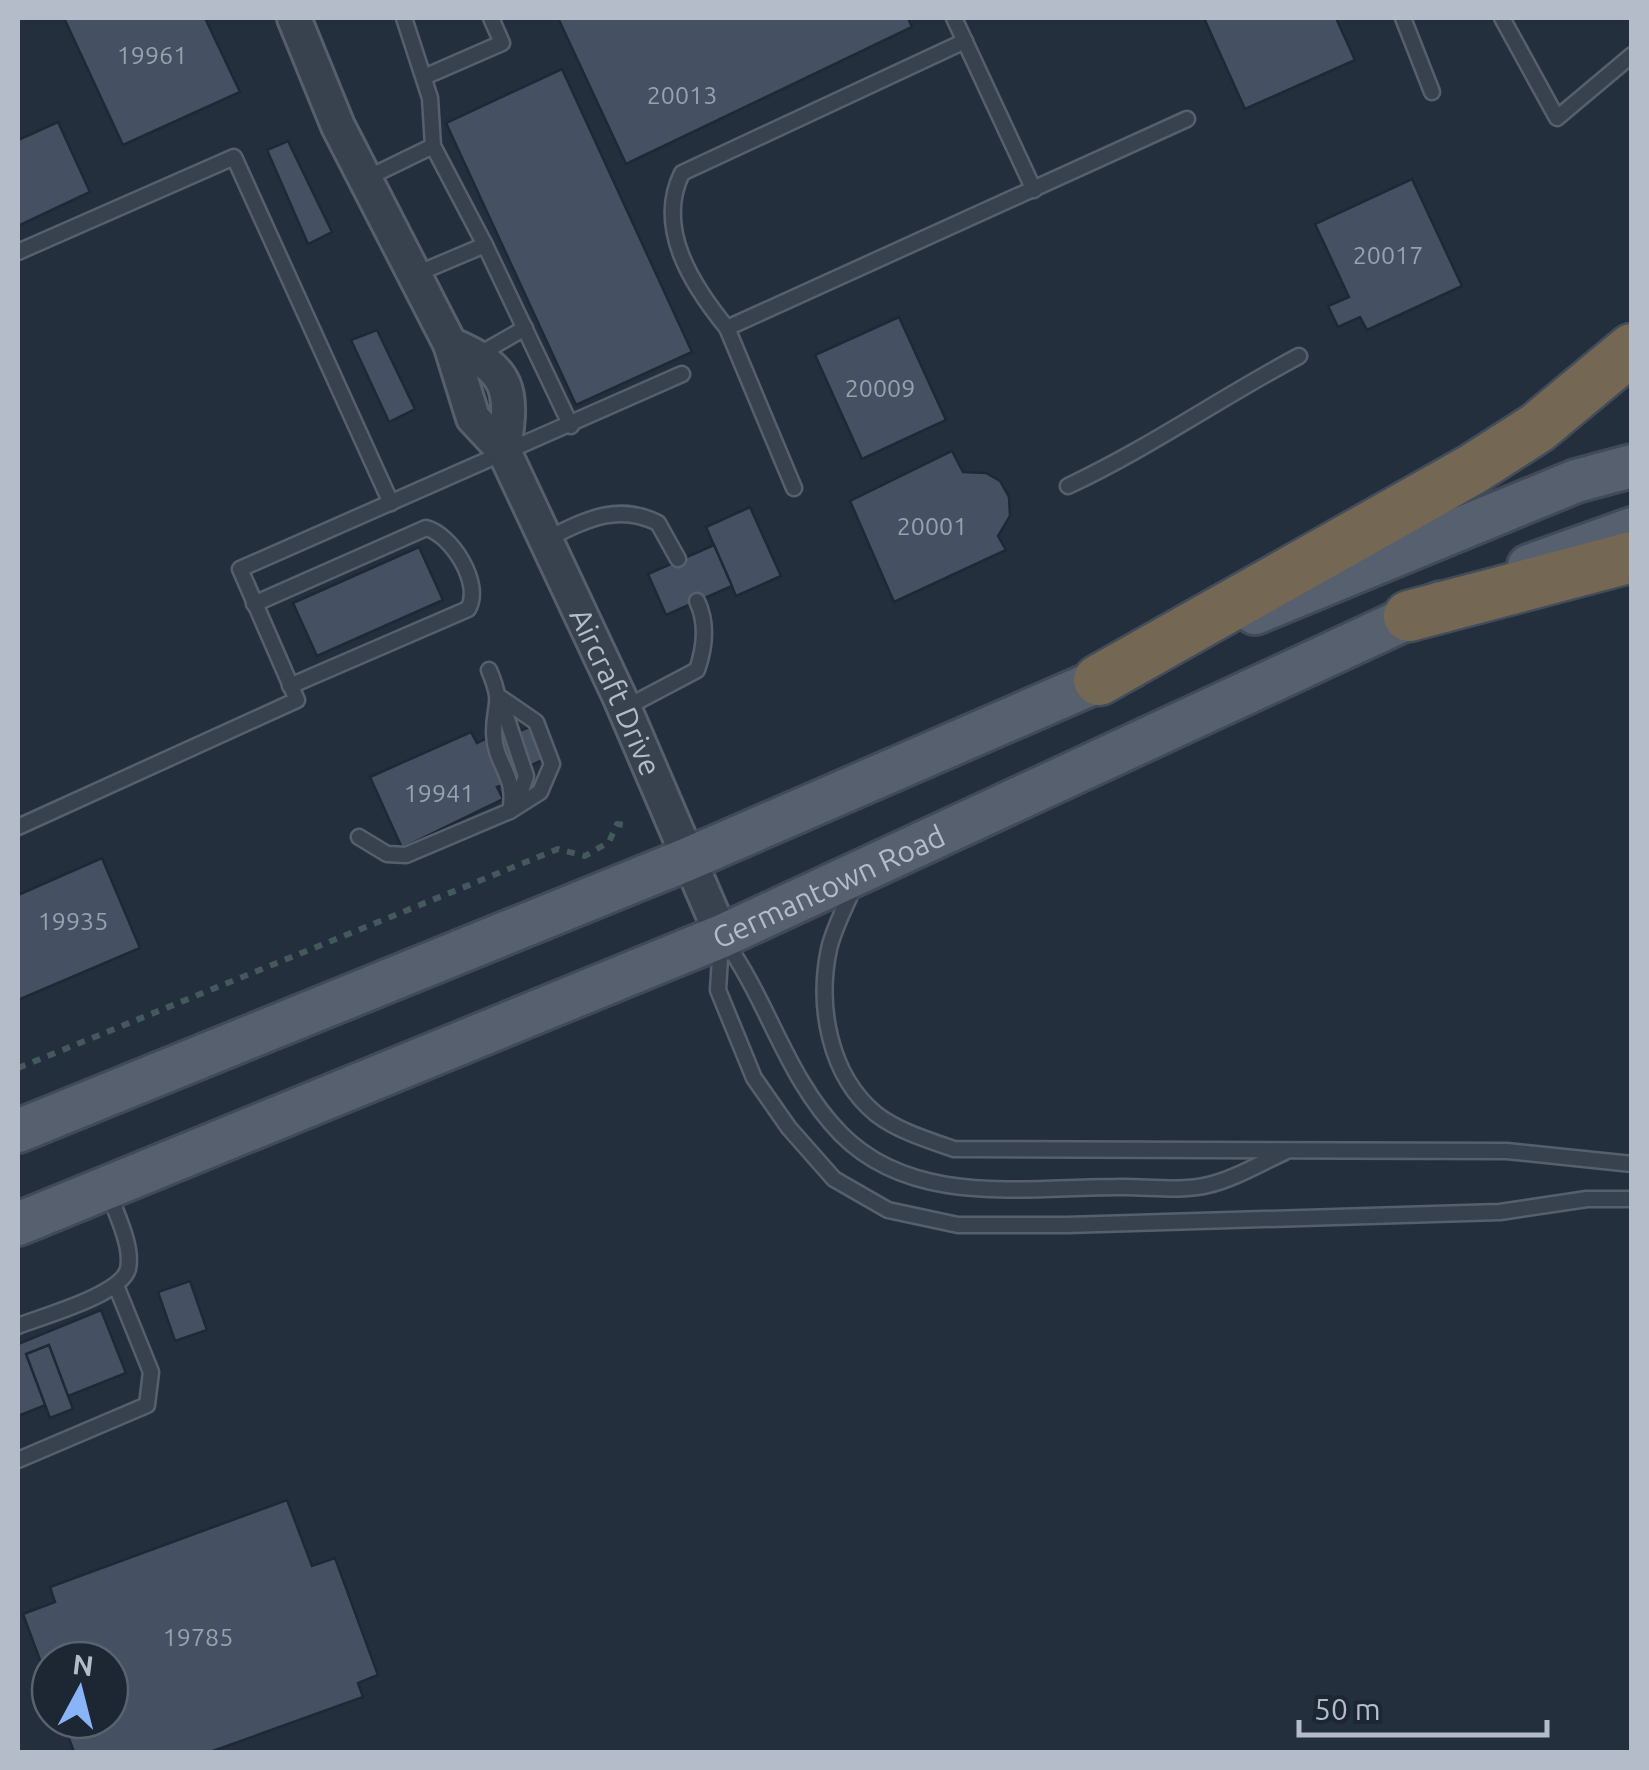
<svg xmlns="http://www.w3.org/2000/svg" width="1649" height="1770" font-family="Ubuntu,sans-serif">
	<rect width="100%" height="100%" fill="#242f3e"/>
	<g fill="#455162" stroke="#1f2835" stroke-width="2.5">
		<polygon points="64,18 205,18 240,92 123,145"/>
		<polygon points="558,18 908,18 912,27 626,164"/>
		<polygon points="1204,18 1336,18 1355,60 1245,109"/>
		<polygon points="562,69 692,352 576,405 446,123"/>
		<polygon points="58,122 90,192 18,226 18,140"/>
		<polygon points="288,141 332,232 308,244 267,150"/>
		<polygon points="1412,179 1462,286 1367,330 1360,317 1338,327 1328,306 1349,297 1315,224"/>
		<polygon points="899,317 946,420 862,459 815,355"/>
		<polygon points="377,330 415,409 389,422 351,340"/>
		<polygon points="952,451 963,472 986,473 1000,481 1009,497 1010,516 998,536 1006,550 894,602 850,501"/>
		<polygon points="750,507 781,576 736,596 706,527"/>
		<polygon points="714,545 732,586 666,615 648,574"/>
		<polygon points="419,547 443,600 317,656 293,603"/>
		<polygon points="529,727 545,759 503,778 487,745"/>
		<polygon points="471,732 477,743 485,739 506,784 497,787 503,799 402,848 370,777"/>
		<polygon points="102,858 140,948 18,1000 18,895"/>
		<polygon points="190,1281 207,1330 175,1341 158,1292"/>
		<polygon points="101,1310 126,1373 18,1416 18,1344"/>
		<polygon points="49,1345 73,1409 50,1418 26,1354"/>
		<polygon points="287,1500 312,1566 335,1558 378,1675 358,1683 363,1697 210,1752 74,1752 62,1720 110,1720 110,1660 50,1660 50,1687 23,1614 55,1602 50,1587"/>
	</g>
	<g fill="none" stroke-linecap="round" stroke-linejoin="round">
		<g stroke="#565f6c" stroke-width="19">
			<g id="service">
				<polyline points="404,18 430,98 433,146 485,245 571,426"/>
				<polyline points="954,18 1034,190"/>
				<polyline points="1403,18 1432,92"/>
				<polyline points="1502,18 1557,118 1632,55"/>
				<polyline points="424,77 502,43 491,18"/>
				<polyline points="365,179 433,146"/>
				<polyline points="18,252 234,157 391,503"/>
				<polyline points="414,275 485,245"/>
				<path d="M727,328C692,285 655,228 682,173L965,41"/>
				<polyline points="478,355 525,328"/>
				<path d="M1068,486C1149,448 1220,398 1299,356"/>
				<polyline points="794,488 727,328 1187,119"/>
				<path d="M545,540C584,521 616,502 658,523L678,559"/>
				<path d="M254,604L426,528C451,534 483,584 468,609L290,686"/>
				<polyline points="501,698 536,722 552,764 540,792 510,811"/>
				<polyline points="503,707 526,776 517,803"/>
				<path d="M625,708L697,670C705,647 708,624 697,601"/>
				<polyline points="18,827 297,700 240,569 682,374"/>
				<path d="M359,837L387,854L406,855L510,811C518,776 494,764 494,733C494,701 504,706 489,670"/>
				<path d="M855,884C847,904 834,927 829,949C817,1006 829,1075 876,1114C898,1131 928,1140 954,1149L1507,1151L1632,1164"/>
				<path d="M724,940C769,1002 786,1078 841,1134C913,1207 1025,1187 1117,1187C1145,1186 1181,1192 1208,1185C1234,1179 1261,1163 1285,1152"/>
				<polyline points="721,942 718,990 754,1078 789,1128 834,1179 888,1210 958,1225 1067,1225 1500,1212 1587,1199 1632,1199"/>
				<path d="M18,1326C43,1316 121,1295 128,1269C133,1246 116,1214 109,1193"/>
				<polyline points="18,1460 147,1405 151,1372 117,1288"/>
			</g>
		</g>
		<g stroke="#565f6c" stroke-width="38">
			<g id="tertiary">
				<path id="s1" d="M294,18L338,126L450,344L473,418L504,451L620,698L722,936"/>
				<path d="M450,344C512,370 513,389 504,451"/>
			</g>
		</g>
		<g stroke="#414a57" stroke-width="48">
			<g id="primary">
				<polyline points="1529,566 1632,529"/>
				<polyline points="1255,613 1576,481 1632,466"/>
				<polyline points="18,1131 688,859 1130,667"/>
				<path id="s2" d="M18,1224L722,936L1440,603"/>
			</g>
		</g>
		<g stroke="#434c59" stroke-width="55">
			<g id="motorway">
				<polyline points="1409,616 1632,557"/>
				<polyline points="1099,680 1473,469 1537,428 1632,349"/>
			</g>
		</g>
		<polyline stroke="#44595c" stroke-width="6" stroke-dasharray="8 8" stroke-linecap="butt" points="18,1068 558,849 585,856 609,842 617,824 625,825"/>
		<use href="#service" stroke="#38414e" stroke-width="14"/>
		<use href="#tertiary" stroke="#38414e" stroke-width="32"/>
		<use href="#primary" stroke="#56606e" stroke-width="42"/>
		<use href="#motorway" stroke="#746855" stroke-width="50"/>
	</g>
	<g text-anchor="middle" dominant-baseline="central" stroke-width="8" stroke-linejoin="round" paint-order="stroke">
		<g font-size="25" fill="#98a1af">
			<text x="152" y="55">19961</text>
			<text x="682" y="95">20013</text>
			<text x="1388" y="255">20017</text>
			<text x="880" y="388">20009</text>
			<text x="932" y="526">20001</text>
			<text x="439" y="793">19941</text>
			<text x="73" y="921">19935</text>
			<text x="198" y="1637">19785</text>
		</g>
		<g font-size="30" fill="#b4bcc9" stroke="#1d2633">
			<text stroke="none"><textPath href="#s1" startOffset="750">Aircraft Drive</textPath></text>
			<text stroke="none"><textPath href="#s2" startOffset="878">Germantown Road</textPath></text>
		</g>
	</g>
	<rect width="1649" height="1770" fill="none" stroke="#b4bcc9" stroke-width="40"/>
	<g transform="translate(80 1690) rotate(7)"><circle r="48" fill="#1d2633" stroke="#59626f" stroke-width="2.5"/>
	<path d="M0-8L18 38L0 25L-18 38Z" fill="#8ab4f8"/>
	<text y="-15" font-size="28" font-weight="bold" text-anchor="middle" fill="#b4bcc9">N</text>
	</g>
	<path d="M1299 1720v15h248v-15" fill="none" stroke="#b4bcc9" stroke-width="5"/>
	<text x="1314" y="1720" font-size="30" fill="#b4bcc9" stroke="#1d2633" stroke-width="8" paint-order="stroke">50 m</text>
</svg>
